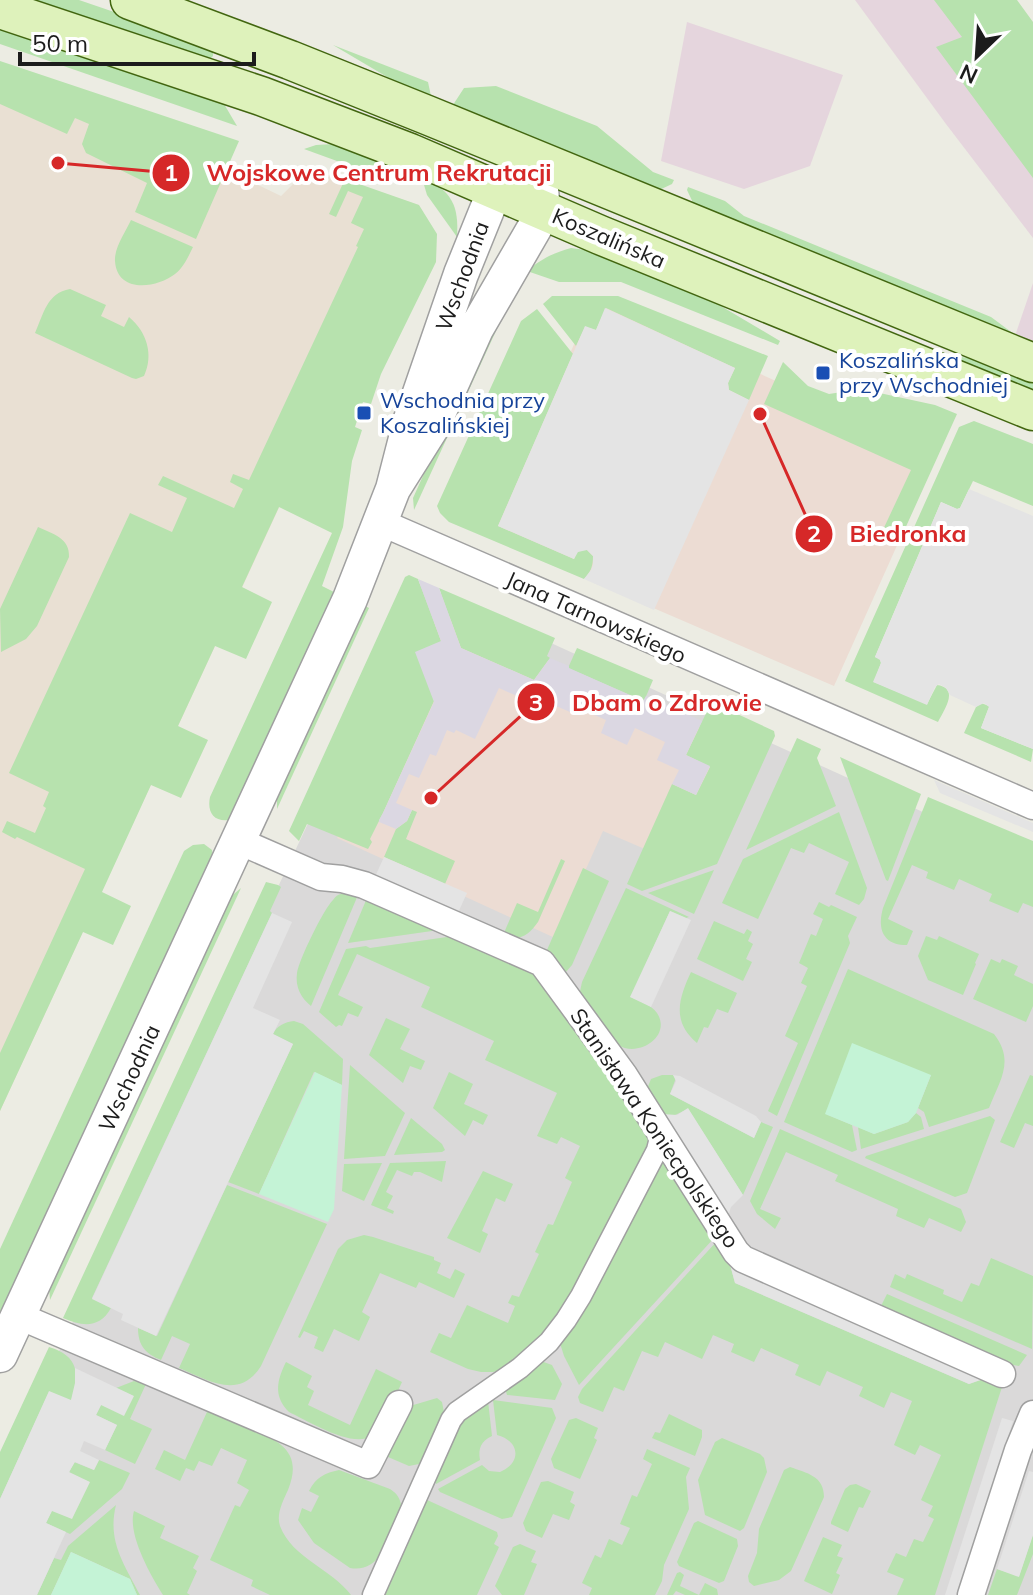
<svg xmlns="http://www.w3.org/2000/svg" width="1033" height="1595" font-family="Mulish,sans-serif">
	<rect width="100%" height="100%" fill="#ecece3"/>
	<polygon fill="#dad9d9" points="421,584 1033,862 1033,1595 0,1595 0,1476"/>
	<g fill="#ecdcd3">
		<polygon points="594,299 938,454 834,686 489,537"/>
		<polygon points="439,612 724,738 668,859 603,831 555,938 337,838"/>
	</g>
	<g fill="#e5d5dd">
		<polygon points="855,0 969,0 1033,107 1033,238 946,124"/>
		<polygon points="687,22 843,75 810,166 744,189 661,161"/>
		<polygon points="1033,283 1033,342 1015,336"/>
	</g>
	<polygon fill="#e9e0d3" points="0,62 281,196 295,182 304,175 323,173 419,205 0,1111"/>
	<g fill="#b7e2ae">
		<polygon points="28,0 79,0 158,27 213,48 213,56 210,59"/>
		<polygon points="934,0 1017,0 1033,22 1033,178 936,47 962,37"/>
		<polygon points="0,27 224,104 237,126 0,44"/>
		<polygon points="333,45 428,82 432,101 421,97"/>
		<polygon points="0,61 239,141 196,239 135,212 147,183 86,153 82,144 89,124 75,118 67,134 0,104"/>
		<polygon points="496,86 597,126 653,172 674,180 672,184 655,192 451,108 464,88"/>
		<polygon points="333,144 403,170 389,180 304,149 316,145"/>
		<path d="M422,178C452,190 459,206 457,237L427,195Z"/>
		<path d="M345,179L419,205L437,234L436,262L381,374L371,404L363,402L355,427L362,430L352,461L343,527L322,586L334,592L236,814L229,820C213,822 207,811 210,797L332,533L279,507L242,587L272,602L246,659L215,646L178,726L208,740L181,798L151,785L102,892L131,906L113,945L83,932L0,1111V1053L85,869L17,837L15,839L2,832L7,821L35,833L46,808L43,806L49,792L9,773L130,513L172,532L187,498L158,485L163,476L234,508L243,489L230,482L233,474L249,480L358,247L356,246L364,229L351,223L363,197L348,191L336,217L329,214Z"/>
		<polygon points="688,187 725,201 744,216 991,317 1026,343 696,209 687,190"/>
		<path d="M131,220L193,247C188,257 184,267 175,274C157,288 117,294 115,261C114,248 126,231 131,220Z"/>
		<path d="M571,248L593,251L709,299L780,341L778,345L621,282H559L527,271C541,259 553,253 571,248Z"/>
		<path d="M70,289L106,305L101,316L124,327L129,317C147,332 154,355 144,376L136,379L132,378L35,333C44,313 47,293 70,289Z"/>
		<polygon points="552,296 618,296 768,356 749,400 729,390 728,383 735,368 606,308 596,330 585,327 576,346 543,304"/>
		<polygon points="511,298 414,510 413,498 490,328"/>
		<path d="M537,309L573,354L498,526L574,559L577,552L581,550H587L593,556C593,566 591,572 584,579L449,522L440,513L437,506L521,321Z"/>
		<polygon points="902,343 988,363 1033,381 1033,396"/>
		<polygon points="783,362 808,386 829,394 861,389 935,405 957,414 899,542 881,534 911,470 764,404"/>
		<path d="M974,421L1033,444V506L973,481L960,508L957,509L941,502L875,657L880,659L881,663L874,682L927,704L937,685C960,688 944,710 938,722L845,681L959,427Z"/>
		<path d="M38,527C53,534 70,538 69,557L37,626L26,639L1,652L0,609Z"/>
		<polygon points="409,575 418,579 441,641 434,701 383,813 370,839 372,842 368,849 307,824 299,841 289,831 405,577"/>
		<polygon points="439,588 555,638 547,656 550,658 534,680 461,648"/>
		<polygon points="365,606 369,608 277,809 277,794"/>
		<polygon points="577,648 653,680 644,701 568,668"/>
		<polygon points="981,703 989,706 989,707 981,728 1033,749 1031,762 964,733 976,707"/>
		<polygon points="710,705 733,712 774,731 775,736 717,864 642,891 627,884 672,784 696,795 710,767 686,755"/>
		<polygon points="797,738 821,749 817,758 836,806 746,850"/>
		<polygon points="840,757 921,794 888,881 886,880"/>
		<path d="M928,797L1033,841V907L1023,903L1018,913L989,901L992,894L959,879L954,890L926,878L928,872L912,865L888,919L913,931L907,945C883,945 877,929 883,908Z"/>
		<polygon points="412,810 417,812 406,839 455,861 445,884 384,857 396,829 407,821"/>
		<polygon points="839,812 867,888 864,899 859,905 835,894 849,862 809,843 804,853 791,848 758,919 722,903 743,859"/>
		<polygon points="204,844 212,850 213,856 0,1316 0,1249 184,851 193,845"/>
		<path d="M561,859L565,861L538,922C528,936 519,942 503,935L517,903L538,912Z"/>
		<polygon points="583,868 609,881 572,965 565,973 563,973 547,950"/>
		<polygon points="714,870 694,914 648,893"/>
		<path d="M266,882L278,885L281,887L270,911L272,913L92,1298L111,1308C100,1328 83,1327 63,1318Z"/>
		<polygon points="241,888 50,1300 49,1287 228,899"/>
		<path d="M626,888L689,917L686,918L670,911L631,997C639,1001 652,1005 657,1013C672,1036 639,1058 618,1045C609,1040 586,1006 579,996L582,982Z"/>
		<path d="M343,893L358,895L311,1006C301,998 295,987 297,973C299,960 323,910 333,900C338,894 336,896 343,893Z"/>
		<polygon points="367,898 439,930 348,943"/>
		<polygon points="819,902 829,907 831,905 857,917 848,936 850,943 777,1116 768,1111 798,1043 785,1036 807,986 801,983 808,968 799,963 811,934 816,936 823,919 813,914"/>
		<polygon points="714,921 744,934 747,929 752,932 748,941 753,944 746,959 752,962 743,981 697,959"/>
		<polygon points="454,936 531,970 547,988 648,1134 649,1147 576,1293 543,1338 504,1370 493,1372 481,1372 468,1369 430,1352 439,1333 451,1338 467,1305 508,1323 515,1306 508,1303 512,1295 519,1297 539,1254 535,1252 548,1224 553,1225 572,1182 565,1178 580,1146 561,1137 557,1144 537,1136 557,1093 485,1060 494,1041 421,1007 430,987 357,954 338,995 363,1007 358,1017 348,1013 342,1026 339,1025 336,1027 319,1012 346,949 366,946 370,948"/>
		<polygon points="926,936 937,940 939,936 979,954 975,963 976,964 963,995 928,980 918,956"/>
		<polygon points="991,959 1000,963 1002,959 1018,966 1014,975 1033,984 1033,1006 1026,1022 973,999"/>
		<path d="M848,969L994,1034C1015,1061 1000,1080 989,1108L929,1127L924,1112L918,1108L931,1075L826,1114L852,1125L857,1150L852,1152L784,1122Z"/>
		<path d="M691,972L737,993L728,1013L717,1009L708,1028L704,1027L697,1043C671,1021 679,998 691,972Z"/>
		<polygon points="386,1018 410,1029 400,1049 425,1061 421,1070 410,1066 403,1083 369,1055"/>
		<path d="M294,1021L303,1024L343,1059L342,1085L314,1072L259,1194L228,1182L293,1044L273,1034C276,1026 285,1022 294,1021Z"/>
		<polygon points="350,1065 405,1113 385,1156 344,1159"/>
		<polygon points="449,1072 473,1084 464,1104 488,1115 483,1125 473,1120 465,1136 433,1108"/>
		<polygon points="662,1075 673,1075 676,1078 670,1094 754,1138 761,1122 773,1127 743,1195 688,1109 673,1116 662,1114 647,1089 651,1079"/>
		<polygon points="1030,1075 1033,1076 1033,1126 1025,1123 1014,1148 1000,1142"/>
		<polygon points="916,1113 921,1117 924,1129 861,1149 858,1127 874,1134 908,1122"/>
		<polygon points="990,1116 995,1120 967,1193 955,1197 865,1158 866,1156"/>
		<polygon points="411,1118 442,1144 445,1150 442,1152 394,1155"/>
		<polygon points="780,1129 961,1209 966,1222 961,1232 929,1218 924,1228 896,1216 898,1209 835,1181 838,1175 786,1152 760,1209 781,1218 775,1229 757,1214 750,1201"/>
		<polygon points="662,1153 715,1237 579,1385 564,1356 559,1340"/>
		<polygon points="446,1161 442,1182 420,1172 414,1172 412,1176 397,1170 386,1192 393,1196 387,1208 394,1211 393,1214 371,1205 390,1163"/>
		<polygon points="382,1163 364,1201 342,1191 344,1164"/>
		<polygon points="483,1171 513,1184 505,1202 496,1198 482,1231 488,1234 480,1253 447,1238"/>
		<path d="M227,1185L327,1224L261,1366C239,1401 208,1380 179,1368L190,1344L172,1336L161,1360C146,1354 138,1346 138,1328L157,1336Z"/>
		<polygon points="364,1235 373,1237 434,1257 434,1260 441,1263 437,1273 450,1279 455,1269 465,1274 454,1298 419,1282 416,1288 380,1273 362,1312 370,1317 359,1341 334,1329 323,1352 314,1348 318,1337 304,1331 300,1338 298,1337 338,1249 347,1240"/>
		<polygon points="717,1241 728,1257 735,1283 969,1384 986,1378 1002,1387 935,1595 897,1595 904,1579 887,1572 896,1553 906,1557 914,1539 923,1542 934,1519 928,1516 933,1506 921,1500 941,1455 920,1445 915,1455 894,1445 912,1401 891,1392 884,1408 859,1396 863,1387 827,1371 820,1386 795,1375 799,1365 761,1348 754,1362 731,1352 734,1344 713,1335 702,1359 665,1342 658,1357 642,1351 624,1391 614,1387 603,1412 580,1403 578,1397 582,1389"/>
		<polygon points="991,1258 1033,1276 1032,1349 890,1287 895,1274 905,1279 907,1274 944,1290 943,1294 962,1302 971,1283 979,1286"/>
		<polygon points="887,1294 1027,1355 1019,1366 1013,1365 880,1308"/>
		<path d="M49,1347C79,1356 80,1374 71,1401L49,1392L0,1499V1452Z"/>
		<polygon points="538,1360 552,1365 562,1384 555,1400 507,1395 505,1388"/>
		<path d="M286,1362L312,1376L307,1387L314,1391L308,1405L350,1425L376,1369L402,1382C395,1397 384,1427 371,1436C353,1449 306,1420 289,1412C273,1396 277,1380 286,1362Z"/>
		<polygon points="134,1381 146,1384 130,1419 152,1429 135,1464 105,1450 117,1425 96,1415 101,1405 133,1396 116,1388"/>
		<polygon points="437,1398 442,1402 444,1412 424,1463 409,1466 388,1457 410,1406"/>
		<path d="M493,1400L552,1408L556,1418L512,1517L502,1519L440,1492L438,1489L482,1465L489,1471L500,1472C522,1463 520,1441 497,1435Z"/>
		<path d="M488,1401L492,1436C481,1441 478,1448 480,1460L436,1484L434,1479L459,1422Z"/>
		<path d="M207,1412L214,1413C227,1419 241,1424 254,1430C284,1443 302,1455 288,1490C283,1501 276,1514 280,1526C292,1558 332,1569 351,1595H270L251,1586L253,1580L210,1560L235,1505L240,1507L249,1490L237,1483L247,1460L221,1448L212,1466L199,1461L194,1471L186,1468L180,1481L155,1469L164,1450L185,1460Z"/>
		<polygon points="669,1414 702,1430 702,1437 695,1456 652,1438 655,1432 660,1433"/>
		<polygon points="576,1418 598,1428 594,1438 597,1440 580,1479 554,1468 551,1459 569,1420"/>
		<polygon points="722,1438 760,1454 764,1458 767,1472 744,1528 740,1531 705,1515 698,1480 715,1442"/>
		<polygon points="647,1449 690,1468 686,1477 689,1509 664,1565 662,1581 655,1595 589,1595 592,1588 582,1583 595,1555 601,1558 609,1539 622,1545 630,1528 620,1524 632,1495 637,1497 652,1464 643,1459"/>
		<polygon points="99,1460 130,1473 122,1489 70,1534 46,1523 52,1510 89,1482 69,1473 74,1462 94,1470"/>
		<path d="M790,1467C807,1473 824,1476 824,1497L791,1571L779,1580L754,1586L749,1582L748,1576L757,1553L759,1529L784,1470Z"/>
		<path d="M339,1470L390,1489C398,1494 400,1499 402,1508C392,1531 383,1574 350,1568L314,1543L298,1520L302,1508L311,1512L319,1496L309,1491C316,1477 325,1473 339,1470Z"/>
		<polygon points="548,1481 574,1492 570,1502 575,1505 569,1520 553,1514 542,1538 526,1531 523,1523 541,1482"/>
		<polygon points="856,1484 871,1491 863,1508 859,1507 848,1532 831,1524 831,1522 845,1489 850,1485"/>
		<polygon points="425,1499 497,1532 498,1536 494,1544 499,1547 477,1595 383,1595"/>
		<path d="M116,1505C107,1541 124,1564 140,1595H137L130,1579L71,1552L51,1595H37L54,1558L61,1560L68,1546Z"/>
		<path d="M134,1511L165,1526L160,1538L199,1556L193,1568L197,1571L187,1593L190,1595H163C151,1576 127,1534 134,1511Z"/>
		<polygon points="698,1521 737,1539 738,1546 724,1581 719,1583 679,1566 677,1562 694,1523"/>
		<polygon points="1033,1535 1033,1554 1017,1595 988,1595 997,1569 1019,1576"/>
		<polygon points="823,1537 842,1545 837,1556 843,1558 836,1573 840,1575 832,1594 804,1581"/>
		<polygon points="520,1544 536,1551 531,1562 537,1564 524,1595 502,1595 495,1586 513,1547"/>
		<polygon points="680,1572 684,1575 680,1586 699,1595 705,1583 717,1589 718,1595 685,1595 676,1591 673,1595 667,1595 677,1573"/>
	</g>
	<g fill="#c4f3d6">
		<polygon points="852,1043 931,1075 916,1113 908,1122 874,1134 825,1114"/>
		<polygon points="315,1072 342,1085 334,1209 328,1222 259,1194"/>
		<polygon points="71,1552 130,1579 137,1595 51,1595"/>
	</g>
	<g fill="#e4e4e4">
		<polygon points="605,308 735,368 728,383 729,390 749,400 654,610 584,579 591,570 593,565 593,556 587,550 578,552 574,559 498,526 585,326 596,330"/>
		<polygon points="969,489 1033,516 1033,749 981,728 989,707 984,703 976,707 950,695 946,688 939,684 935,687 927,705 873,682 881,663 880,660 875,657 941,502 957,509 960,508"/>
		<polygon points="934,780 1033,823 1033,832 940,793"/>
		<polygon points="384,857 467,893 457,915 374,879"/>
		<polygon points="670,911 691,920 651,1007 630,997"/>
		<polygon points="272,913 292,922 253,1008 280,1020 273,1034 293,1044 156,1336 121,1320 123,1314 92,1299"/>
		<polygon points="673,1075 680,1076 756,1116 761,1122 754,1138 670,1094 676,1081"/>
		<polygon points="688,1108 743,1195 731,1207 728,1216 662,1114 677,1115"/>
		<polygon points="728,1257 986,1378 969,1384 735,1283"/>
		<polygon points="75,1368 134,1396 124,1416 101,1405 96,1415 117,1425 105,1450 84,1441 80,1451 99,1460 94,1470 75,1462 69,1472 90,1482 72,1519 52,1511 46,1523 66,1532 37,1595 0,1595 0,1499 49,1391 71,1400 75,1383"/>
		<polygon points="1002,1418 1013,1421 957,1595 945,1595"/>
		<polygon points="1029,1471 1033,1472 1033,1535 1019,1577 997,1569"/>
	</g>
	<polygon fill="#dbd7e2" points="418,579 439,588 461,648 534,680 550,658 569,666 569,668 643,701 646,696 649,697 702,721 686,755 710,766 696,795 672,784 679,770 657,760 665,742 635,728 627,745 601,733 606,720 581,709 577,715 556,706 552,712 499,688 475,739 456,730 454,733 447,730 436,756 430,754 419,778 409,774 396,803 412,810 407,821 396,829 379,822 379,820 383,813 434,702 415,652 441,641"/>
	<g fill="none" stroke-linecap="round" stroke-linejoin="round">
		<g stroke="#a0a0a0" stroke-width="23">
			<polyline id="pedestrian" points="373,1595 451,1420 457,1412 520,1368 549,1342 566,1320 581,1296 657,1150 661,1134"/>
		</g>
		<g stroke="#a0a0a0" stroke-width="29">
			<g id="minor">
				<polyline points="380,522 1033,806"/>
				<polyline points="239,841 321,877 342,879 364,885 542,963 624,1075 736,1252 743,1259 1002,1374"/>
				<polyline points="19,1316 368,1465 399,1404"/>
				<polyline points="971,1595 1018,1450 1033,1414"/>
			</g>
		</g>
		<g stroke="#a0a0a0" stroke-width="37">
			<polyline id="tertiary" points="0,1355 350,599 393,489 411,419 461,274 495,190 538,160 543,210 535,227 476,329 432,427 393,489"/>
		</g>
		<g stroke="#426610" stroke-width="41">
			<g id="secondary">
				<polyline points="130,0 290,60 427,115 1033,363"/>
				<polyline points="0,9 261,96 410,153 600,235 1033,411"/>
			</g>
		</g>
		<use href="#pedestrian" stroke="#fff" stroke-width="20"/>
		<use href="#minor" stroke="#fff" stroke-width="26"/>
		<use href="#tertiary" stroke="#fff" stroke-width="34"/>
		<use href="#secondary" stroke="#def2bb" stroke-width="38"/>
	</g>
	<g fill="#1a4fb4" stroke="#fff" stroke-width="3">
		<rect x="815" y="365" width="16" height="16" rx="4"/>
		<rect x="356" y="405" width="16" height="16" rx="4"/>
	</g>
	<g text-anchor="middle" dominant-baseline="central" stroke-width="8" stroke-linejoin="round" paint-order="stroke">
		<g font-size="22" fill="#1c1c1c" stroke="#fff">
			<text transform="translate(609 238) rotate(23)">Koszalińska</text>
			<text transform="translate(462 276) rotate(-70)">Wschodnia</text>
			<text transform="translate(596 617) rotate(24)">Jana Tarnowskiego</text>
			<text transform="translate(129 1078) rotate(-65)">Wschodnia</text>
			<text transform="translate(655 1128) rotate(56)">Stanisława Koniecpolskiego</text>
		</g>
		<g font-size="22" fill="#164399" stroke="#fff" text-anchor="start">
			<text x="839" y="360">Koszalińska<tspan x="839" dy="25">przy Wschodniej</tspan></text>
			<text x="380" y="400">Wschodnia przy<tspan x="380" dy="25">Koszalińskiej</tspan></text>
		</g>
	</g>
	<path fill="none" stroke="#d62828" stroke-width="3" d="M58 163L171 173M760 414L814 534M431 798L536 702"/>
	<g fill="#d62828" stroke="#fff" stroke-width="3">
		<circle cx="58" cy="163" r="8"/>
		<circle cx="760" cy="414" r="8"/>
		<circle cx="431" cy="798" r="8"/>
		<circle cx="171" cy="173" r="20"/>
		<circle cx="814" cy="534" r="20"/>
		<circle cx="536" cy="702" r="20"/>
	</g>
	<g font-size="24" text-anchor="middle" font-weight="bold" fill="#fff">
		<text x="171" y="181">1</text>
		<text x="814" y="542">2</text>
		<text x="536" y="711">3</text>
	</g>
	<g font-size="24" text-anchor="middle" font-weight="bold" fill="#d62828" stroke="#fff" stroke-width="8" stroke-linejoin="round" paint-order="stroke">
		<text x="379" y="181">Wojskowe Centrum Rekrutacji</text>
		<text x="908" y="542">Biedronka</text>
		<text x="667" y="711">Dbam o Zdrowie</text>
	</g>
	<g transform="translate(977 56) rotate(205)" stroke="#ffffff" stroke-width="6" paint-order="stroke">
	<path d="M0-6L14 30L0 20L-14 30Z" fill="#1c1c1c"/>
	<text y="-12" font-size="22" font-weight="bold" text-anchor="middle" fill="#1c1c1c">N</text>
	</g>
	<path d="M20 52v12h234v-12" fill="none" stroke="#1c1c1c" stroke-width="4"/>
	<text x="32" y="52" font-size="24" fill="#1c1c1c" stroke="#ffffff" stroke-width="6" paint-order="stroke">50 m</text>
</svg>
